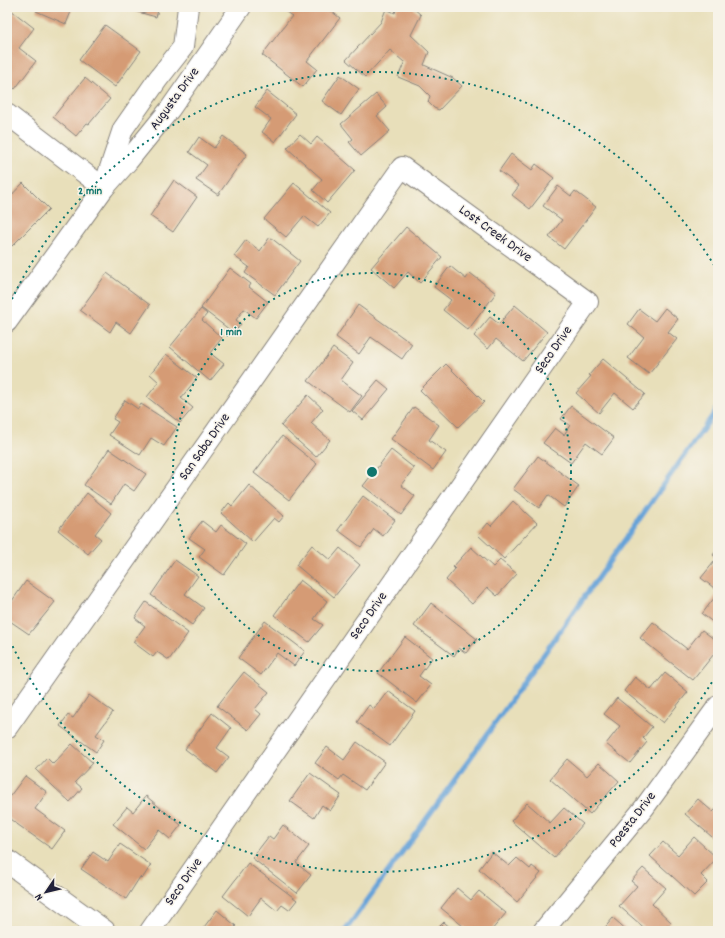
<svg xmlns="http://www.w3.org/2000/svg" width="725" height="938" font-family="Dekko,sans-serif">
	<rect width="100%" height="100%" fill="#f7f3e8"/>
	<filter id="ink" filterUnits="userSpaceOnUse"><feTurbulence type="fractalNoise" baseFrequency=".025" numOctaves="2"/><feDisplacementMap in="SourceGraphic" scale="8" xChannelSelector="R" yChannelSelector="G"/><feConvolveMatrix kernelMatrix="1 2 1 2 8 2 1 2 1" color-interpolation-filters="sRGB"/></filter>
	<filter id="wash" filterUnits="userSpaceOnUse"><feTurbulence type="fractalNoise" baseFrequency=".012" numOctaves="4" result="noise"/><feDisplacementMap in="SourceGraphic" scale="16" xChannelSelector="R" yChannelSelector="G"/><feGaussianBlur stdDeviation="0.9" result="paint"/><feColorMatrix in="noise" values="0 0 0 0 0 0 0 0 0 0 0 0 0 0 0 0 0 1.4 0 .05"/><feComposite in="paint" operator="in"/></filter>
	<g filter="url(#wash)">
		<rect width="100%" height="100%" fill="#e8dfba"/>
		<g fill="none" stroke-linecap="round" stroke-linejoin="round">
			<polyline stroke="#66a3d8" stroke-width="5" points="345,931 469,760 718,408"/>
		</g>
		<g id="blocks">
			<g fill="#d59b75">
				<polygon points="38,7 73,7 66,24 36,11"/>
				<polygon points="127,7 159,7 156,17 127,9"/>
				<polygon points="289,7 311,7 317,11 320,7 326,7 340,18 307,61 317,69 303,87 262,55 292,16 286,12"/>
				<polygon points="397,7 412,7 421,15 411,35 429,52 424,65 453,78 462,86 439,110 434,108 428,102 430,96 420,86 398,77 405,61 404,62 390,50 365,77 346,60 381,22 386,9 395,13"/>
				<polygon points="11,10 34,28 19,48 36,61 15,89 7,83 7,15"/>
				<polygon points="105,25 141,51 115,87 79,60"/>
				<polygon points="340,75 359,89 341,115 322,101"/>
				<polygon points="85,78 110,99 89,124 87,123 76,136 53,117"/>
				<polygon points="267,91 296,114 275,142 262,132 271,119 255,107"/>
				<polygon points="376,94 387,107 377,116 390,131 361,156 349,142 353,139 341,124"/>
				<polygon points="300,134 311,144 317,137 355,170 327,203 313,190 322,179 287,148"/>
				<polygon points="223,136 247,154 218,195 196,180 207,165 189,152 199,137 214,148"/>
				<polygon points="511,154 532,170 536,164 554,178 530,209 512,195 519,186 499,171"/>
				<polygon points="174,180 197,197 173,232 150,216"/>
				<polygon points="23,183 49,209 12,246 7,242 7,200"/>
				<polygon points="294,183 330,213 318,227 304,216 286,237 264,219"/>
				<polygon points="558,186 571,196 575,191 596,207 564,249 549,237 562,220 543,206"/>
				<polygon points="406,227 442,257 420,283 408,272 394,288 371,268"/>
				<polygon points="270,237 300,261 275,295 245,273 249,267 234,256 246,240 260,251"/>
				<polygon points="450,266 466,279 470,273 496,293 468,330 443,310 451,300 434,287"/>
				<polygon points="230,268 251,284 249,287 268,302 256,318 244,309 236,320 241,324 234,333 201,308"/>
				<polygon points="107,273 150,305 131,333 116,322 110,332 80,310"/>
				<polygon points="358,305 412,344 402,359 371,337 359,354 336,337"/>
				<polygon points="515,305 547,332 523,361 496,339 488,349 474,336 490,317 499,324"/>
				<polygon points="665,308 678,319 668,332 677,339 649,374 628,358 644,337 628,324 639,309 655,321"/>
				<polygon points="201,309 207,314 202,320 222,338 210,353 224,364 210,381 170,347"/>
				<polygon points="333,348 353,363 341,380 362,396 350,412 308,381"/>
				<polygon points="166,354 197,378 181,398 193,408 180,423 147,397 159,382 150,374"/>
				<polygon points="603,359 645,394 633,408 615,393 599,413 576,393 591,376 589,375"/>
				<polygon points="446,364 484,402 458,427 420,390"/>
				<polygon points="378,380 389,389 363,420 352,411"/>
				<polygon points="308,395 323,409 311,423 330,440 316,457 281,426"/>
				<polygon points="125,400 138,409 141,404 177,427 164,446 151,438 140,455 109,435 118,422 113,419"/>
				<polygon points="571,406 614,438 602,454 586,442 571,463 543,443 555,428 564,435 570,425 561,419"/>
				<polygon points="414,407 439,425 429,440 446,452 433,470 391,439"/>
				<polygon points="282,436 317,464 289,500 254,473"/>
				<polygon points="109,449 146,474 134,491 124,484 111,504 84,485"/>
				<polygon points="391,450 414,468 401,485 415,496 401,515 363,486"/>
				<polygon points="538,456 579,486 564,507 548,495 539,508 513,489"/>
				<polygon points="249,485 284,516 279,522 274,518 253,542 221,513 229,503 232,506"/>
				<polygon points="87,493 111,513 95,534 101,539 88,554 58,530"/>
				<polygon points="363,496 395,520 383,536 374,529 361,547 338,530"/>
				<polygon points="513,501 537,523 504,559 478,535 488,523 491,526"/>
				<polygon points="202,521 216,532 221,525 246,544 224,575 199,557 205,549 189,538"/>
				<polygon points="312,545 330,560 340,548 360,565 334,597 296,565"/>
				<polygon points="471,547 493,567 500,560 517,574 497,596 487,587 472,604 446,580 455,569 453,567"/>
				<polygon points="718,548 718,559 713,555"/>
				<polygon points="175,560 198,576 185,594 204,608 192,625 151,595"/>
				<polygon points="714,562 718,565 718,591 701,578"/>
				<polygon points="300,580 327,601 314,619 323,625 309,642 274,615"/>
				<polygon points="26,581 55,602 29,634 7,619 7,608"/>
				<polygon points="718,593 718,626 702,614"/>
				<polygon points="146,602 188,633 169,660 157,652 153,657 133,642 145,626 135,618"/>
				<polygon points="431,603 477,639 466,653 459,648 454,656 414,626"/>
				<polygon points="265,621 305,651 294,666 277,653 261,675 238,658"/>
				<polygon points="653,622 687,649 702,630 718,642 718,649 693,680 640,638"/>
				<polygon points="405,637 432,658 419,676 431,685 417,703 378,673"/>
				<polygon points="244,672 269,692 255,709 261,714 248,730 217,706"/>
				<polygon points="665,673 688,692 663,723 624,691 635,677 651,690"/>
				<polygon points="388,691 415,711 390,746 357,722 369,705 374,709"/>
				<polygon points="89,695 113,712 96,735 104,740 96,752 60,726 68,715 73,718"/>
				<polygon points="617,698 652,727 643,738 647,742 630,763 606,744 620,726 604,714"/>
				<polygon points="212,713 231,728 217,748 229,757 217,773 185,749"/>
				<polygon points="357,742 385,762 365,790 343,775 339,780 315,763 327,747 344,760"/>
				<polygon points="72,744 93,763 75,782 82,788 70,802 36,770 47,758 53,764"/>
				<polygon points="567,759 587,776 599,763 619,781 590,814 550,779"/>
				<polygon points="310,773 341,795 330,811 322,805 314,818 290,801"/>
				<polygon points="25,776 47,792 35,809 65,831 52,849 7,817 7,800"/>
				<polygon points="146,796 181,825 170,839 159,830 144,849 113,824 127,807 133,812"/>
				<polygon points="698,799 713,812 718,807 718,842 685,814"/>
				<polygon points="527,803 550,823 564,808 583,824 554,858 511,821"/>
				<polygon points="283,825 309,846 296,863 311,875 297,893 252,858 269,836 273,839"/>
				<polygon points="694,837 717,858 701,875 708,882 694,896 650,856 663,842 678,855"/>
				<polygon points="120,844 151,865 142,879 140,877 126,899 81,869 93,852 108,862"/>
				<polygon points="492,852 509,866 517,858 530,869 532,866 541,873 517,902 479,869"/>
				<polygon points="248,863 297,900 289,910 282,905 277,911 261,898 248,916 223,896"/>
				<polygon points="643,868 666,888 652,904 671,922 663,931 648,931 619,906 637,886 631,881"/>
				<polygon points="457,888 471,900 479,891 506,913 491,931 469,931 441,908"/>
				<polygon points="217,910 236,926 231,931 201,931"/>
				<polygon points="613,918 628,931 602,931"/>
				<polygon points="444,922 454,931 435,931"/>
			</g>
		</g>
	</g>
	<g filter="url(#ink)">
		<use href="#blocks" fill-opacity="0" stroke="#85807a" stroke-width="1"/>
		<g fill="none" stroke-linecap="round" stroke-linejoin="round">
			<g stroke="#85807a" stroke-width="22">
				<g id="street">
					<polyline points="7,114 104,188"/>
					<polyline points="106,180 123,129 158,79 183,47 188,7"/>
					<polyline points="7,322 104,188 128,161 170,109 241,7"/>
					<polyline points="7,728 402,167 588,302 150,931"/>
					<polyline points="543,931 644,808 718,706"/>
				</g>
			</g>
			<g stroke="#85807a" stroke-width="24">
				<polyline id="secondary" points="7,861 104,931"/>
			</g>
			<use href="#street" stroke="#fff" stroke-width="20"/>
			<use href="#secondary" stroke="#fff" stroke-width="22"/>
		</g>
	</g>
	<g fill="none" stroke="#0f766e" stroke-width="2" stroke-dasharray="2 4">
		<circle cx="372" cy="472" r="199"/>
		<path d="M718 672A399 399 0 0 1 7 634M7 310A399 399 0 0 1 718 272"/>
	</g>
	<g text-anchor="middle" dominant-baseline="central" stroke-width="3" stroke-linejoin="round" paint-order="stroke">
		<g font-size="14" fill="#22223b" stroke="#f7f3e8">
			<text transform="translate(175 99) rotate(-54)">Augusta Drive</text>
			<text transform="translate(495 234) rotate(36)">Lost Creek Drive</text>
			<text transform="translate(554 350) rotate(-55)">Seco Drive</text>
			<text transform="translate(205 447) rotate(-55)">San Saba Drive</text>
			<text transform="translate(369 616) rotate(-55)">Seco Drive</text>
			<text transform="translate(633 820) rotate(-52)">Poesta Drive</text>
			<text transform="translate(184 882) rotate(-55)">Seco Drive</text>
		</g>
	</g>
	<circle cx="372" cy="472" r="6" fill="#0f766e" stroke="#f7f3e8" stroke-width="2"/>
	<g font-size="12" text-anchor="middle" font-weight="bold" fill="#0f766e" stroke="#f7f3e8" stroke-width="3" stroke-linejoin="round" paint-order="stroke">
		<text x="90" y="194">2 min</text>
		<text x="231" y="335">1 min</text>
	</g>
	<rect width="725" height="938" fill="none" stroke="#f7f3e8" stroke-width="24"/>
	<g transform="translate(46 892) rotate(235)" stroke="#f7f3e8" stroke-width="3" paint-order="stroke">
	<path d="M0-3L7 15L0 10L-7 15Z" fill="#22223b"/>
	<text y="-6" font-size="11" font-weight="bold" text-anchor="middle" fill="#22223b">N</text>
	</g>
</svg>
